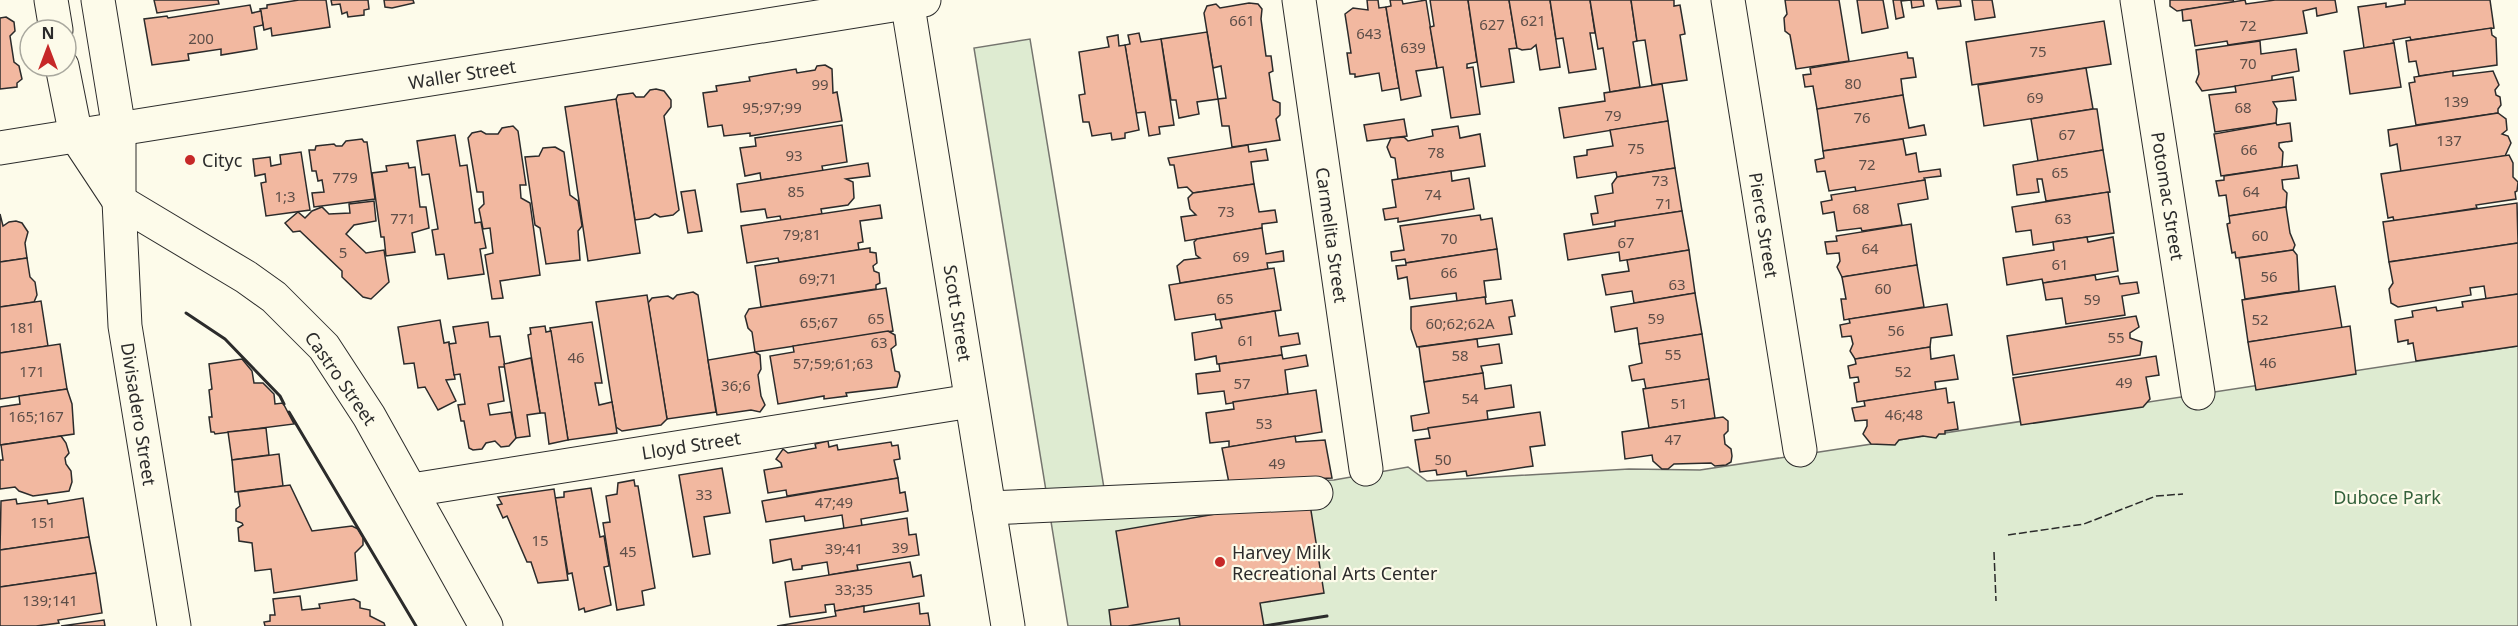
<svg xmlns="http://www.w3.org/2000/svg" width="2518" height="626" font-family="'Noto Sans',sans-serif">
	<rect width="100%" height="100%" fill="#fdfbea"/>
	<polygon fill="#deebd1" stroke="#74746e" stroke-width="1.5" points="1030,39 1104,488 1334,480 1408,467 1427,481 1629,469 1700,470 2518,346 2518,626 1068,626 974,48"/>
	<g fill="#f2b8a0" stroke="#2b2b2b" stroke-width="1.5">
		<polygon points="154,0 218,0 219,4 157,13"/>
		<polygon points="299,0 326,0 330,27 272,36 271,28 264,30 260,9 267,8 267,5"/>
		<polygon points="331,0 368,0 369,9 364,10 364,15 348,17 347,12 342,14 340,4 332,5"/>
		<polygon points="384,0 413,0 414,3 392,8 385,7"/>
		<polygon points="1367,0 1378,0 1379,8 1386,7 1399,88 1382,91 1379,73 1355,77 1355,74 1350,74 1347,53 1351,53 1345,14 1353,8 1368,10"/>
		<polygon points="1390,0 1402,0 1403,4 1426,0 1437,68 1416,71 1421,96 1401,100 1386,7 1391,6"/>
		<polygon points="1430,0 1468,0 1477,62 1467,64 1467,68 1473,67 1480,114 1451,118 1443,67 1437,68 1430,27 1434,26"/>
		<polygon points="1468,0 1509,0 1517,48 1509,49 1514,82 1481,87"/>
		<polygon points="1509,0 1550,0 1560,67 1540,70 1536,45 1531,49 1522,50 1517,48"/>
		<polygon points="1550,0 1590,0 1595,33 1590,33 1596,69 1569,73 1563,38 1556,39"/>
		<polygon points="1590,0 1631,0 1637,41 1633,42 1640,87 1610,92 1603,48 1598,49"/>
		<polygon points="1631,0 1674,0 1674,6 1680,5 1685,34 1680,35 1687,80 1652,85 1645,40 1637,41"/>
		<polygon points="1785,0 1839,0 1849,61 1796,69 1790,35 1785,31 1784,18 1787,14"/>
		<polygon points="1857,0 1883,0 1888,28 1862,33"/>
		<polygon points="1893,0 1923,0 1924,6 1912,8 1911,0 1901,1 1904,17 1896,19"/>
		<polygon points="1936,0 1960,0 1961,6 1938,9"/>
		<polygon points="1972,0 1992,0 1995,17 1975,20"/>
		<polygon points="2170,0 2233,0 2234,2 2177,11 2170,6"/>
		<polygon points="2245,0 2246,4 2275,0 2335,0 2337,12 2317,16 2316,8 2303,11 2307,33 2228,45 2227,41 2195,46 2191,20 2183,21 2182,10"/>
		<polygon points="2405,0 2490,0 2494,28 2411,40 2410,37 2393,40 2394,43 2364,48 2358,7 2386,3 2386,7 2405,4"/>
		<polygon points="1249,3 1258,4 1262,9 1261,19 1266,56 1271,56 1273,71 1269,73 1273,100 1280,103 1280,115 1276,119 1280,140 1232,147 1229,126 1222,126 1218,99 1226,98 1221,66 1213,68 1204,13 1207,6 1216,4 1220,8"/>
		<polygon points="250,5 252,13 261,11 263,25 254,27 257,49 221,55 221,49 188,54 189,60 152,65 144,19 167,16 168,18"/>
		<polygon points="6,17 14,22 15,31 10,36 14,62 19,66 22,79 17,83 17,87 0,89 0,18"/>
		<polygon points="2104,21 2111,64 1972,85 1966,42"/>
		<polygon points="2491,28 2492,35 2496,38 2497,65 2419,76 2416,61 2409,62 2406,41"/>
		<polygon points="1207,32 1218,99 1197,102 1199,114 1179,118 1176,100 1171,100 1161,39"/>
		<polygon points="1139,33 1141,42 1161,39 1174,125 1159,127 1160,134 1149,136 1145,112 1136,113 1125,45 1130,44 1128,35"/>
		<polygon points="1118,35 1119,46 1125,45 1139,130 1125,133 1125,138 1112,140 1111,133 1092,136 1089,122 1083,122 1079,95 1085,94 1079,52 1109,47 1107,37"/>
		<polygon points="2260,41 2261,54 2296,49 2299,71 2272,76 2272,81 2202,91 2196,82 2199,74 2196,50"/>
		<polygon points="2394,43 2401,87 2350,94 2344,51"/>
		<polygon points="1907,52 1908,58 1913,58 1916,77 1901,79 1903,95 1817,109 1813,86 1805,87 1803,75 1811,74 1810,68"/>
		<polygon points="825,65 832,69 833,93 837,92 842,121 750,136 750,133 724,136 722,125 708,127 703,93 717,91 716,86 750,81 749,77 796,69 797,73 815,70 817,66"/>
		<polygon points="2086,68 2093,109 1984,126 1978,85"/>
		<polygon points="2453,71 2453,76 2493,71 2499,85 2495,90 2496,95 2500,97 2501,105 2498,109 2498,113 2416,125 2409,83 2415,82 2414,77"/>
		<polygon points="2293,77 2296,100 2273,102 2277,109 2276,123 2215,132 2209,95 2236,92 2235,86"/>
		<polygon points="1662,84 1668,121 1564,138 1559,108 1605,101 1604,93"/>
		<polygon points="656,89 664,91 671,100 671,107 664,116 679,210 673,215 660,217 655,214 649,218 635,220 616,99 618,95 633,93 636,97 644,97 650,90"/>
		<polygon points="1903,95 1909,128 1924,125 1926,135 1823,151 1817,109"/>
		<polygon points="616,99 640,253 588,261 565,107"/>
		<polygon points="2093,109 2097,109 2103,150 2038,161 2031,119"/>
		<polygon points="2498,113 2506,119 2507,130 2502,134 2508,136 2511,143 2505,156 2401,172 2397,144 2390,146 2388,130"/>
		<polygon points="1404,119 1407,136 1367,141 1364,125"/>
		<polygon points="1668,121 1675,168 1617,177 1616,172 1577,178 1574,157 1587,155 1587,150 1613,146 1610,130"/>
		<polygon points="2276,123 2277,125 2290,123 2292,141 2279,143 2279,147 2283,152 2282,167 2221,176 2214,134"/>
		<polygon points="842,125 847,162 822,166 823,171 761,180 760,173 745,176 740,148 756,146 755,138"/>
		<polygon points="513,126 518,131 526,185 520,185 521,198 530,203 540,275 500,281 503,298 492,299 485,255 493,253 490,228 483,229 479,209 484,204 483,192 477,192 468,138 472,133 481,131 486,134 498,134 502,128"/>
		<polygon points="1458,126 1460,138 1480,134 1485,166 1398,179 1395,158 1391,157 1387,147 1391,138 1404,137 1408,141 1433,136 1432,130"/>
		<polygon points="455,135 460,166 467,165 475,223 481,222 486,248 480,249 484,274 448,279 444,254 436,255 432,230 438,229 429,174 422,175 417,141"/>
		<polygon points="362,139 364,142 367,142 375,199 314,207 312,193 324,192 322,180 318,181 316,171 312,171 309,150 315,150 316,146 334,144 336,146 342,146 346,141"/>
		<polygon points="1903,139 1906,155 1916,153 1919,172 1940,169 1941,176 1924,178 1925,180 1856,192 1855,187 1829,191 1825,171 1817,172 1815,160 1824,158 1823,151"/>
		<polygon points="1248,145 1249,152 1266,149 1268,160 1251,162 1254,184 1193,193 1187,187 1178,188 1174,165 1170,165 1168,158"/>
		<polygon points="555,147 564,152 570,195 578,201 582,226 578,231 580,260 546,264 540,228 535,225 525,157 539,156 543,148"/>
		<polygon points="2103,150 2110,192 2046,201 2042,179 2037,179 2039,192 2017,195 2013,165"/>
		<polygon points="301,152 310,210 266,216 261,183 266,182 265,174 255,176 253,159 270,157 271,166 281,164 280,155"/>
		<polygon points="2509,155 2513,163 2513,177 2518,182 2517,191 2515,192 2516,199 2476,205 2477,208 2394,221 2393,217 2388,218 2381,174"/>
		<polygon points="408,163 409,168 415,167 420,207 426,207 429,228 412,233 415,252 386,256 384,237 381,237 372,173 387,171 386,166"/>
		<polygon points="868,163 870,176 846,179 853,182 854,198 848,205 821,209 822,214 781,220 780,216 767,218 765,209 741,212 737,184"/>
		<polygon points="2297,165 2299,178 2282,180 2283,189 2287,193 2286,207 2229,216 2226,195 2219,196 2216,181 2224,180 2224,176"/>
		<polygon points="1675,168 1682,211 1593,225 1591,214 1598,213 1595,196 1613,193 1612,184 1617,177"/>
		<polygon points="1451,171 1452,181 1469,178 1474,209 1398,222 1398,218 1385,220 1383,209 1396,207 1392,180"/>
		<polygon points="1925,180 1928,199 1898,204 1902,225 1862,231 1861,228 1837,231 1834,212 1823,214 1821,202 1832,200 1831,195"/>
		<polygon points="1254,184 1259,212 1275,210 1277,222 1262,224 1262,228 1185,241 1181,217 1196,215 1190,209 1188,198 1193,193"/>
		<polygon points="695,190 702,231 688,233 681,192"/>
		<polygon points="2108,192 2114,233 2033,245 2031,230 2016,232 2012,207"/>
		<polygon points="374,201 376,221 354,225 346,234 366,253 384,250 389,282 371,299 363,297 342,277 342,271 300,231 293,232 285,223 298,212 305,218 312,211 322,207 329,214 350,213 349,204"/>
		<polygon points="2517,203 2518,243 2389,262 2383,222"/>
		<polygon points="880,205 882,218 860,221 863,242 858,243 859,250 779,262 778,258 747,263 741,226"/>
		<polygon points="2286,207 2290,233 2295,245 2293,250 2236,258 2235,252 2232,253 2227,224 2230,223 2229,216"/>
		<polygon points="1682,211 1689,250 1620,261 1619,252 1568,260 1564,234 1615,226 1615,221"/>
		<polygon points="0,214 3,226 9,222 16,221 22,223 28,232 25,243 27,258 0,262"/>
		<polygon points="1480,215 1481,220 1492,218 1497,249 1406,263 1405,259 1392,261 1391,252 1404,250 1400,226"/>
		<polygon points="1911,224 1917,265 1842,277 1837,267 1840,261 1839,253 1827,254 1825,242 1837,241 1836,236"/>
		<polygon points="1262,228 1266,254 1283,251 1284,261 1267,263 1268,269 1180,283 1177,266 1184,260 1200,258 1196,255 1194,242 1197,239"/>
		<polygon points="2087,237 2088,242 2113,237 2118,271 2043,283 2042,279 2007,285 2003,258 2054,250 2053,242"/>
		<polygon points="2518,243 2518,294 2486,299 2484,286 2470,288 2471,295 2398,307 2391,303 2389,289 2393,283 2389,262"/>
		<polygon points="870,248 870,252 876,253 877,263 873,266 874,271 879,273 880,283 876,285 876,289 761,307 755,266"/>
		<polygon points="1497,249 1501,279 1484,281 1486,297 1457,301 1456,293 1410,299 1407,277 1398,279 1396,266 1406,265 1406,263"/>
		<polygon points="1689,250 1695,293 1634,303 1632,291 1606,295 1602,275 1629,271 1627,260"/>
		<polygon points="2293,250 2297,255 2299,291 2245,299 2239,258"/>
		<polygon points="27,258 30,277 35,282 37,295 34,302 0,307 0,262"/>
		<polygon points="1917,265 1924,307 1844,320 1841,299 1846,299 1842,277"/>
		<polygon points="1274,268 1281,310 1216,320 1215,314 1175,320 1169,285"/>
		<polygon points="2095,275 2096,280 2118,276 2120,284 2137,282 2139,293 2122,296 2125,315 2066,324 2062,298 2046,300 2043,283"/>
		<polygon points="2335,286 2342,328 2248,342 2242,300"/>
		<polygon points="886,288 893,331 755,352 752,332 748,328 745,316 749,309"/>
		<polygon points="693,292 698,295 716,412 667,419 648,303 652,298 668,296 673,299 677,295"/>
		<polygon points="1695,293 1702,334 1639,344 1637,328 1615,332 1611,307"/>
		<polygon points="2518,294 2518,346 2416,361 2413,343 2408,344 2408,340 2398,342 2395,320 2413,317 2412,311 2436,307 2437,311 2463,307 2462,302"/>
		<polygon points="647,295 667,419 661,425 622,431 616,427 596,302"/>
		<polygon points="1485,297 1486,304 1512,300 1515,316 1509,317 1512,334 1417,347 1411,329 1411,307"/>
		<polygon points="41,301 48,346 0,353 0,307"/>
		<polygon points="1947,304 1952,335 1931,338 1930,347 1855,359 1850,351 1853,344 1851,336 1842,337 1840,325 1850,323 1849,319"/>
		<polygon points="1275,311 1279,336 1298,333 1300,344 1281,347 1282,355 1219,364 1217,364 1216,356 1195,360 1192,333 1222,328 1220,320"/>
		<polygon points="2136,316 2139,327 2130,333 2130,338 2142,342 2140,355 2013,375 2007,336"/>
		<polygon points="440,320 444,343 449,342 455,379 446,380 456,401 438,410 425,387 418,388 414,363 404,364 398,327"/>
		<polygon points="488,322 490,337 500,336 505,367 499,367 504,401 488,404 490,415 511,412 516,438 509,446 501,447 495,441 486,443 482,449 473,450 469,448 464,421 461,421 458,405 465,404 460,374 454,375 449,344 456,343 453,327"/>
		<polygon points="592,322 602,383 595,383 599,405 612,402 617,433 568,440 550,328"/>
		<polygon points="545,326 546,332 551,331 568,440 549,444 545,413 540,413 528,335 531,334 530,328"/>
		<polygon points="2350,326 2356,374 2256,390 2248,342"/>
		<polygon points="888,331 895,335 896,345 891,349 895,371 899,372 900,376 897,387 846,393 847,396 824,399 824,396 778,404 770,356 794,352 793,346"/>
		<polygon points="1702,334 1709,379 1646,389 1644,379 1632,381 1629,366 1642,363 1639,344"/>
		<polygon points="1477,339 1478,347 1499,344 1502,363 1481,366 1483,373 1424,382 1419,347"/>
		<polygon points="60,344 67,389 0,399 0,353"/>
		<polygon points="1930,347 1931,359 1954,355 1958,379 1935,382 1936,390 1857,402 1854,383 1859,382 1858,377 1850,378 1848,366 1856,364 1855,359"/>
		<polygon points="755,352 760,355 761,369 758,375 761,396 765,405 760,412 751,410 717,415 708,360"/>
		<polygon points="1282,355 1283,359 1306,355 1308,366 1285,370 1288,394 1226,404 1224,391 1198,394 1196,374 1220,371 1219,364"/>
		<polygon points="2156,356 2159,375 2146,377 2150,399 2143,407 2021,425 2013,378"/>
		<polygon points="531,358 540,413 527,415 530,436 516,438 504,364"/>
		<polygon points="242,359 252,371 254,383 263,383 274,394 275,404 283,403 294,424 215,434 214,432 211,432 209,417 212,417 209,390 212,389 209,364"/>
		<polygon points="1483,373 1485,389 1511,385 1514,407 1487,411 1488,420 1413,431 1411,416 1429,413 1424,382"/>
		<polygon points="1709,379 1715,418 1649,428 1643,389"/>
		<polygon points="1946,388 1948,403 1954,402 1958,429 1945,431 1945,434 1939,434 1936,438 1923,436 1899,440 1895,445 1871,444 1863,434 1867,426 1867,420 1855,421 1852,408 1865,406 1864,401"/>
		<polygon points="67,389 72,404 74,434 0,445 0,407 20,404 19,396"/>
		<polygon points="1316,390 1322,432 1229,447 1229,441 1210,443 1206,413 1234,409 1233,402"/>
		<polygon points="1540,412 1545,445 1530,447 1533,466 1467,476 1466,471 1437,475 1436,470 1420,472 1415,440 1430,438 1428,428"/>
		<polygon points="1723,417 1728,421 1728,431 1724,435 1725,444 1731,449 1732,456 1731,462 1726,465 1715,466 1711,463 1674,464 1668,469 1662,469 1653,461 1652,455 1625,459 1622,432"/>
		<polygon points="266,428 269,455 232,460 228,432"/>
		<polygon points="61,436 66,443 69,453 65,458 66,464 71,471 72,482 69,491 33,496 19,491 15,487 0,489 0,460 3,460 1,445"/>
		<polygon points="1295,436 1296,442 1325,440 1332,478 1229,483 1222,448"/>
		<polygon points="828,441 829,447 837,445 838,450 891,442 892,446 898,445 900,459 894,460 898,478 787,496 786,490 768,493 764,470 782,467 781,463 776,459 783,449 788,453 816,448 815,444"/>
		<polygon points="279,454 283,486 235,492 232,460"/>
		<polygon points="722,468 730,513 704,517 710,554 693,557 679,475"/>
		<polygon points="898,478 900,493 905,492 908,511 861,519 862,526 844,529 842,515 805,521 804,516 766,522 762,501"/>
		<polygon points="634,480 635,486 638,486 655,588 642,591 644,605 617,610 603,523 610,522 606,496 617,494 618,483"/>
		<polygon points="290,485 312,531 352,526 358,529 363,537 363,545 355,553 357,580 274,593 271,569 255,571 252,543 239,541 238,528 243,525 242,523 236,521 236,509 240,506 238,492"/>
		<polygon points="591,488 600,537 604,536 609,566 604,567 611,605 585,612 584,608 579,610 572,573 568,574 555,498 564,497 564,492"/>
		<polygon points="554,489 568,580 538,583 531,562 527,562 507,516 503,518 497,505 502,504 498,497"/>
		<polygon points="83,498 89,537 0,550 1,501 16,499 17,504 47,500 48,504"/>
		<polygon points="1309,498 1324,593 1260,603 1264,626 1180,626 1179,618 1128,626 1111,626 1109,610 1128,607 1116,531"/>
		<polygon points="907,518 909,535 916,534 919,555 857,565 858,570 829,575 827,562 802,566 802,569 793,570 791,559 773,563 770,540"/>
		<polygon points="89,537 96,573 0,587 0,550"/>
		<polygon points="910,562 913,577 921,575 924,596 835,611 834,604 825,605 826,612 790,617 785,582"/>
		<polygon points="96,573 102,613 58,620 59,623 36,626 0,626 0,587"/>
		<polygon points="300,596 302,610 320,608 319,604 354,599 360,602 360,608 370,610 370,616 384,623 385,626 265,626 264,622 270,621 270,615 275,615 273,599"/>
		<polygon points="919,603 920,614 928,613 930,626 777,626 836,616 835,611 864,606 864,612"/>
		<polygon points="104,620 105,626 61,626"/>
	</g>
	<g fill="none" stroke-linecap="round" stroke-linejoin="round">
		<g stroke="#2b2b2b" stroke-width="35">
			<g id="minor">
				<polyline points="907,0 1008,626"/>
				<polyline points="1299,0 1366,469"/>
				<polyline points="1728,0 1800,450"/>
				<polyline points="2137,0 2198,393"/>
				<polyline points="0,148 924,0"/>
				<polyline points="119,201 125,326 174,626"/>
				<polyline points="412,490 971,401"/>
				<polyline points="989,508 1316,493"/>
			</g>
		</g>
		<g stroke="#2b2b2b" stroke-width="35">
			<g id="major">
				<polyline points="51,0 56,30"/>
				<polyline points="98,0 119,129 119,201"/>
				<polyline points="62,66 76,136 119,201 246,277 274,297 324,347 369,416 486,626"/>
			</g>
		</g>
		<use href="#minor" stroke="#fdfbea" stroke-width="33"/>
		<use href="#major" stroke="#fdfbea" stroke-width="33"/>
		<g stroke="#2b2b2b" stroke-width="1.5" stroke-dasharray="8 3" stroke-linecap="butt">
			<polyline points="2008,535 2084,524 2156,496 2183,494"/>
			<polyline points="1994,552 1996,601"/>
		</g>
		<g stroke="#2b2b2b" stroke-width="3">
			<polyline points="186,313 225,339 280,396 284,404"/>
			<polyline points="289,412 416,626"/>
			<polyline points="1264,626 1327,616"/>
		</g>
	</g>
	<g fill="#c62828" stroke="#fdfbea" stroke-width="2">
		<circle cx="190" cy="160" r="6"/>
		<circle cx="1220" cy="562" r="6"/>
	</g>
	<g text-anchor="middle" dominant-baseline="central" stroke-width="4.5" stroke-linejoin="round" paint-order="stroke">
		<g font-size="15" fill="#5d4e48">
			<text x="1242" y="20">661</text>
			<text x="1533" y="20">621</text>
			<text x="1492" y="24">627</text>
			<text x="2248" y="25">72</text>
			<text x="1369" y="33">643</text>
			<text x="201" y="38">200</text>
			<text x="1413" y="47">639</text>
			<text x="2038" y="51">75</text>
			<text x="2248" y="63">70</text>
			<text x="1853" y="83">80</text>
			<text x="820" y="84">99</text>
			<text x="2035" y="97">69</text>
			<text x="2456" y="101">139</text>
			<text x="772" y="107">95;97;99</text>
			<text x="2243" y="107">68</text>
			<text x="1613" y="115">79</text>
			<text x="1862" y="117">76</text>
			<text x="2067" y="134">67</text>
			<text x="2449" y="140">137</text>
			<text x="1636" y="148">75</text>
			<text x="2249" y="149">66</text>
			<text x="1436" y="152">78</text>
			<text x="794" y="155">93</text>
			<text x="1867" y="164">72</text>
			<text x="2060" y="172">65</text>
			<text x="345" y="177">779</text>
			<text x="1660" y="180">73</text>
			<text x="796" y="191">85</text>
			<text x="2251" y="191">64</text>
			<text x="1433" y="194">74</text>
			<text x="285" y="196">1;3</text>
			<text x="1664" y="203">71</text>
			<text x="1861" y="208">68</text>
			<text x="1226" y="211">73</text>
			<text x="403" y="218">771</text>
			<text x="2063" y="218">63</text>
			<text x="802" y="234">79;81</text>
			<text x="2260" y="235">60</text>
			<text x="1449" y="238">70</text>
			<text x="1626" y="242">67</text>
			<text x="1870" y="248">64</text>
			<text x="343" y="252">5</text>
			<text x="1241" y="256">69</text>
			<text x="2060" y="264">61</text>
			<text x="1449" y="272">66</text>
			<text x="2269" y="276">56</text>
			<text x="818" y="278">69;71</text>
			<text x="1677" y="284">63</text>
			<text x="1883" y="288">60</text>
			<text x="1225" y="298">65</text>
			<text x="2092" y="299">59</text>
			<text x="876" y="318">65</text>
			<text x="1656" y="318">59</text>
			<text x="2260" y="319">52</text>
			<text x="819" y="322">65;67</text>
			<text x="1460" y="323">60;62;62A</text>
			<text x="22" y="327">181</text>
			<text x="1896" y="330">56</text>
			<text x="2116" y="337">55</text>
			<text x="1246" y="340">61</text>
			<text x="879" y="342">63</text>
			<text x="1673" y="354">55</text>
			<text x="1460" y="355">58</text>
			<text x="576" y="357">46</text>
			<text x="2268" y="362">46</text>
			<text x="833" y="363">57;59;61;63</text>
			<text x="32" y="371">171</text>
			<text x="1903" y="371">52</text>
			<text x="2124" y="382">49</text>
			<text x="1242" y="383">57</text>
			<text x="736" y="385">36;6</text>
			<text x="1470" y="398">54</text>
			<text x="1679" y="403">51</text>
			<text x="1904" y="414">46;48</text>
			<text x="36" y="416">165;167</text>
			<text x="1264" y="423">53</text>
			<text x="1673" y="439">47</text>
			<text x="1443" y="459">50</text>
			<text x="1277" y="463">49</text>
			<text x="704" y="494">33</text>
			<text x="834" y="502">47;49</text>
			<text x="43" y="522">151</text>
			<text x="540" y="540">15</text>
			<text x="900" y="547">39</text>
			<text x="844" y="548">39;41</text>
			<text x="628" y="551">45</text>
			<text x="854" y="589">33;35</text>
			<text x="50" y="600">139;141</text>
		</g>
		<g font-size="18" fill="#2b2b2b" stroke="#fdfbea">
			<text transform="translate(462 74) rotate(-9)">Waller Street</text>
			<text transform="translate(2168 196) rotate(81)">Potomac Street</text>
			<text transform="translate(1764 225) rotate(81)">Pierce Street</text>
			<text transform="translate(1332 235) rotate(82)">Carmelita Street</text>
			<text transform="translate(958 313) rotate(81)">Scott Street</text>
			<text transform="translate(341 378) rotate(55)">Castro Street</text>
			<text transform="translate(139 414) rotate(81)">Divisadero Street</text>
			<text transform="translate(691 445) rotate(-9)">Lloyd Street</text>
		</g>
		<g font-size="18" fill="#2b2b2b" stroke="#fdfbea" text-anchor="start">
			<text x="202" y="160">Cityc</text>
			<text x="1232" y="552">Harvey Milk<tspan x="1232" dy="21">Recreational Arts Center</tspan></text>
		</g>
		<g font-size="18" fill="#34623c" stroke="#fdfbea">
			<text x="2387" y="497">Duboce Park</text>
		</g>
	</g>
	<g transform="translate(48 48)"><circle r="28" fill="#fdfbea" stroke="#a9a89e" stroke-width="1.5"/>
	<path d="M0-4.5L10 22L0 15L-10 22Z" fill="#c62828"/>
	<text y="-9" font-size="16" font-weight="bold" text-anchor="middle" fill="#2b2b2b">N</text>
	</g>
</svg>
